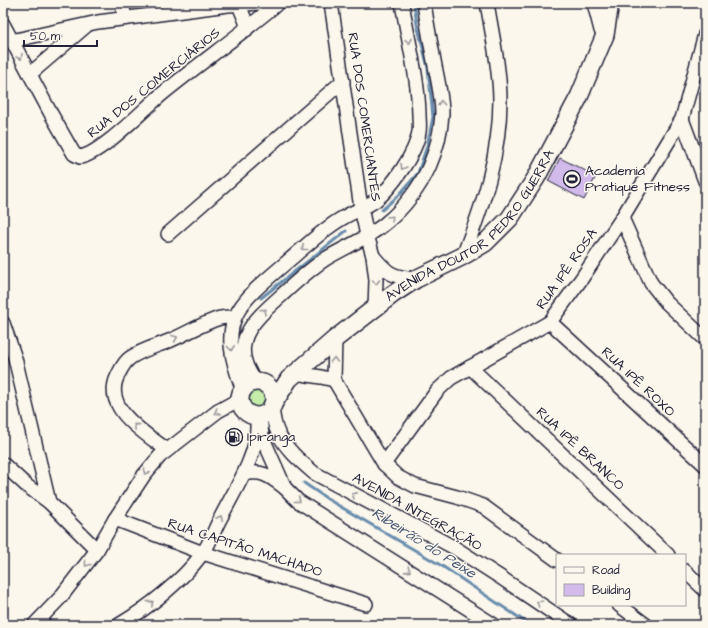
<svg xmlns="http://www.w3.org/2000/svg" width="708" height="628" font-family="'Architects Daughter',sans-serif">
	<rect width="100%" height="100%" fill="#fbf7ec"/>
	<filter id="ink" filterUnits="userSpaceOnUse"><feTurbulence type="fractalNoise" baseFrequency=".025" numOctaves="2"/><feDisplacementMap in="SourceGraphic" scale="8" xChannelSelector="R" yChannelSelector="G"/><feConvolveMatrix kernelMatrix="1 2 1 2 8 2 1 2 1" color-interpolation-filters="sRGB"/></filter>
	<g filter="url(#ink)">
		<circle fill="#c3eda9" stroke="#728872" cx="256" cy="400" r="13"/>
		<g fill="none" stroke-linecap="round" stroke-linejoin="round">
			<g stroke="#6a8dae" stroke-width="3">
				<polyline points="382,210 399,195 418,173 427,146 433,117 428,68 417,24 414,3"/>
				<polyline points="261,298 346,231"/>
				<polyline points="304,483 329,500 442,566 530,625"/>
			</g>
		</g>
		<polygon fill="#d2bbeb" stroke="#22223b" points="560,158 596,176 584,200 548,181"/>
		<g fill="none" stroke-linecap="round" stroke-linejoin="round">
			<g stroke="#22223b" stroke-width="16">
				<g id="minor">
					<polyline points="122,3 125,18"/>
					<polyline points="331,3 361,208 367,235 373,256 376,280 375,308"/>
					<polyline points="239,5 246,22 246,30"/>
					<path d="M3,24L50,112L74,154L80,157C101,154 144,109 162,94C200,63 240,35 278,3"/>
					<polyline points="11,41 98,22 228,5 261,3"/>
					<polyline points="30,74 86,26"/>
					<polyline points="682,119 705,181"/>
					<polyline points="622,218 651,283 666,302 705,339"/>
					<polyline points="168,234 343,81"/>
					<path d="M373,256C388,274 392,277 416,279"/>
					<path d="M463,256C483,205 500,155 500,100C500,69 492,34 487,3"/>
					<polyline points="550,322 705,465"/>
					<polyline points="3,323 15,358 49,502 97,550"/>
					<polyline points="335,339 334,380 384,464 398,477 415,486 457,497 483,506 557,560"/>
					<polyline points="470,367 668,555"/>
					<polyline points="295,373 321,377 334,380"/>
					<path d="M256,382C226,343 254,320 283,294C297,281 311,268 327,258C347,246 370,237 387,222C404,208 420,187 429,167C436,151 441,131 442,114C442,98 438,81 435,66C431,45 427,24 424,3"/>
					<path d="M243,390C216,321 235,306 287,262C304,248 322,230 341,219C352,212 365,208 376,200C392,187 416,153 419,132C420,126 419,120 419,114C418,77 408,40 402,3"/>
					<path d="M272,408C273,416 274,425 278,433C286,449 300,461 314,473L455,548L500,577L571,625"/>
					<polyline points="260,416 262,436 285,488 298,501 494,625"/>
					<path d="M167,450C145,433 101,408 118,375C121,369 124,362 130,358C141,350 157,346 169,341C186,334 203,323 220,318C225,317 230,317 235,317"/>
					<polyline points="3,464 27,486 49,502"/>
					<polyline points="384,464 437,391 451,378 550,322 582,278 622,218 682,119 705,34"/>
					<path d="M244,474C263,470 269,476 284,487"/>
					<polyline points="115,519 203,553 366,604"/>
					<polyline points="685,571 705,590"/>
					<polyline points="619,605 646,625"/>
					<polyline points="34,625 60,598 97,550 115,519 144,475 160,456 218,411 240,399"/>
					<path d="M119,625C148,608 182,581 202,554C210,544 214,530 220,519C233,493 258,455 257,426"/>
				</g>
			</g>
			<g stroke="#22223b" stroke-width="20">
				<g id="major">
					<polyline points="596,3 603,30"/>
					<circle cx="257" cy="399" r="17"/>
					<path id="s1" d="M273,404L289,379L335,339L393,294L416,279L463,256L485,243L510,218L536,178L579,97L605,35L610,3"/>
				</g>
			</g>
			<use href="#minor" stroke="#fbf7ec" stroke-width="13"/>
			<use href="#major" stroke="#fbf7ec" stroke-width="17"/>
		</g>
		<defs><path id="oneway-chevron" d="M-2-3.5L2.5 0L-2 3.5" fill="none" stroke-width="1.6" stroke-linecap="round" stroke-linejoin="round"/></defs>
		<g stroke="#99979c">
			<use href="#oneway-chevron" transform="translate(409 41) rotate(80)"/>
			<use href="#oneway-chevron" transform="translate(20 57) rotate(60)"/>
			<use href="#oneway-chevron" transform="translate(441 103) rotate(-94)"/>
			<use href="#oneway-chevron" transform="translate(403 167) rotate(121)"/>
			<use href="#oneway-chevron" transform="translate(391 218) rotate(-45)"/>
			<use href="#oneway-chevron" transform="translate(304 248) rotate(141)"/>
			<use href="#oneway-chevron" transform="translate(376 282) rotate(89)"/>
			<use href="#oneway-chevron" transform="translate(264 311) rotate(-42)"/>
			<use href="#oneway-chevron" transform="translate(175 338) rotate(-23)"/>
			<use href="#oneway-chevron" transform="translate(231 348) rotate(83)"/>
			<use href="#oneway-chevron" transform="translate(334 360) rotate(-89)"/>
			<use href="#oneway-chevron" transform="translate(217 412) rotate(147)"/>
			<use href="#oneway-chevron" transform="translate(136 426) rotate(-140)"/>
			<use href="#oneway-chevron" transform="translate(146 472) rotate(128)"/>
			<use href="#oneway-chevron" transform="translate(354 495) rotate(-152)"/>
			<use href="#oneway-chevron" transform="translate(298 500) rotate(38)"/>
			<use href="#oneway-chevron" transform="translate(220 518) rotate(-63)"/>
			<use href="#oneway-chevron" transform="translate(87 564) rotate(127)"/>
			<use href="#oneway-chevron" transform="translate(408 570) rotate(33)"/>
			<use href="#oneway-chevron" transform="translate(151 603) rotate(-41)"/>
			<use href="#oneway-chevron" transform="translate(539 603) rotate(-146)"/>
		</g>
	</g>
	<defs>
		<g id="stadium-ring" transform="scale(0.9)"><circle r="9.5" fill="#fbf7ec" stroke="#22223b" stroke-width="1.5"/><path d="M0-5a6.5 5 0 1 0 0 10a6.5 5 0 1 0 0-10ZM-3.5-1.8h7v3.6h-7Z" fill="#22223b"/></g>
		<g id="fuel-ring" transform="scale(0.9)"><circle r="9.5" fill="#fbf7ec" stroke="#22223b" stroke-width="1.5"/><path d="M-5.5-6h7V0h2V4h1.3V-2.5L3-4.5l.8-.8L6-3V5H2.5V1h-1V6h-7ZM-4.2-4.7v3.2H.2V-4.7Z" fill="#22223b"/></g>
	</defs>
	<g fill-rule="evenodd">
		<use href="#stadium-ring" x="572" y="179"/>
		<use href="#fuel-ring" x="234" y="437"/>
	</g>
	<g text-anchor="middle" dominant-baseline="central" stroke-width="3" stroke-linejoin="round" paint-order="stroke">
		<g font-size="14" fill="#22223b" stroke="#fbf7ec">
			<text transform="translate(154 83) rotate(-39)">RUA DOS COMERCIÁRIOS</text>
			<text transform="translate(364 117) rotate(82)">RUA DOS COMERCIANTES</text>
			<text stroke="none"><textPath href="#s1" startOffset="270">AVENIDA DOUTOR PEDRO GUERRA</textPath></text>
			<text transform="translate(567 269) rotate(-55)">RUA IPÊ ROSA</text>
			<text transform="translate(638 382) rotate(43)">RUA IPÊ ROXO</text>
			<text transform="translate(580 449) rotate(43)">RUA IPÊ BRANCO</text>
			<text transform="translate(417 512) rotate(29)">AVENIDA INTEGRAÇÃO</text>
			<text transform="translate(245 548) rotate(18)">RUA CAPITÃO MACHADO</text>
		</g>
		<g font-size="14" fill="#22223b" stroke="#fbf7ec" text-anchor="start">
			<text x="585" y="171">Academia<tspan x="585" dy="16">Pratique Fitness</tspan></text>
			<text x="247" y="437">Ipiranga</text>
		</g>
		<g font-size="15" font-style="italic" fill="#465774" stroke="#fbf7ec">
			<text transform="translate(424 543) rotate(32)">Ribeirão do Peixe</text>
		</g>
	</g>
	<rect width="708" height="628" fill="none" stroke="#fbf7ec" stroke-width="16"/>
	<rect x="8" y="8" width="692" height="612" fill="none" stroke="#22223b" stroke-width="1.5" filter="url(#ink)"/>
	<rect x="556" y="554" width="130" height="52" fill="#fbf7ec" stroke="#a4a2a5"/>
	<rect x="564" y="567" width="20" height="6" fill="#fbf7ec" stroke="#a4a2a5"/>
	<text x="592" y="574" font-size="12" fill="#22223b">Road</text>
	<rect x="564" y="584" width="20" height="12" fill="#d2bbeb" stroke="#a4a2a5"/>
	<text x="592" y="594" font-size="12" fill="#22223b">Building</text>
	<path d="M24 40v6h73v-6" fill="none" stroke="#22223b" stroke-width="2"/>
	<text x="30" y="40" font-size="12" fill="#22223b" stroke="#fbf7ec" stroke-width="3" paint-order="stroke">50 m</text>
</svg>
